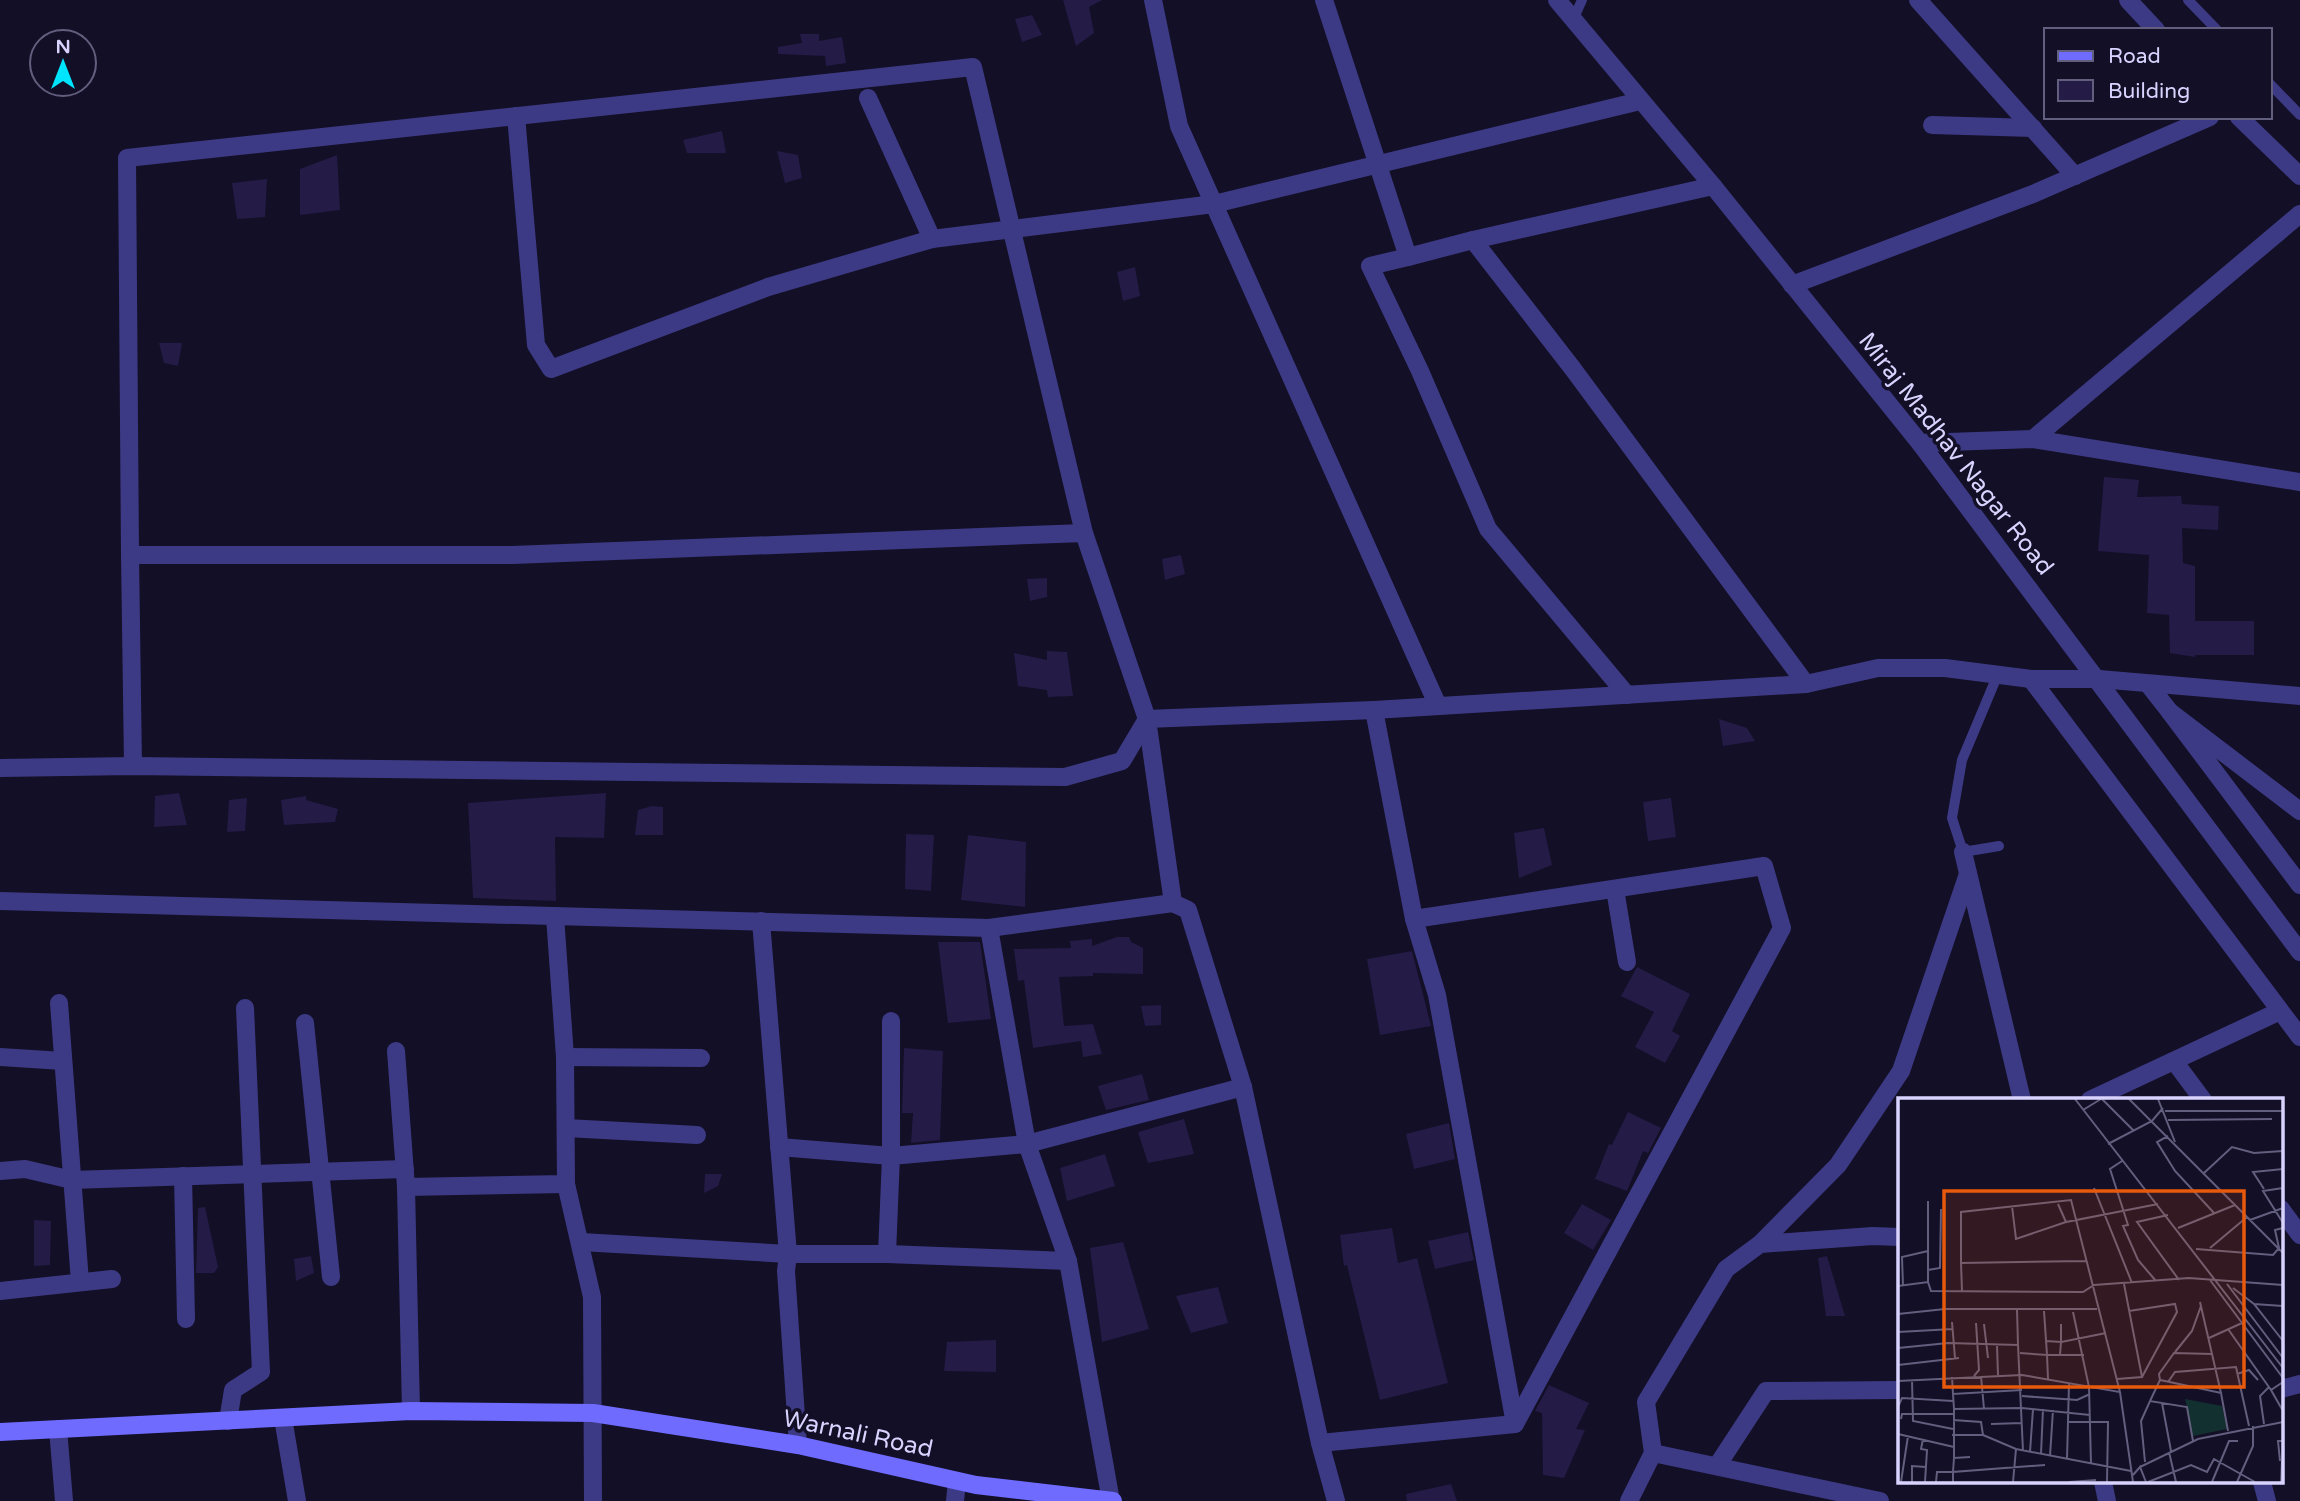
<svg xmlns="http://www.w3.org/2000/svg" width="2300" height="1501" font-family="'Varela Round',sans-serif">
	<rect width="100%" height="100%" fill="#130f26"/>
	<g fill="#241b47">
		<polygon points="1063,0 1102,0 1089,7 1094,33 1076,46"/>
		<polygon points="1032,15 1042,35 1022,42 1015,19"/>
		<polygon points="800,34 819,34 819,41 842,37 846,63 826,66 825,56 778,54 778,47 802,43"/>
		<polygon points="722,131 726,153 687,153 683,140"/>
		<polygon points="777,151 798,155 802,178 785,183"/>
		<polygon points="337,155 340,210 300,215 300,169"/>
		<polygon points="267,179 265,217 237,219 232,183"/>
		<polygon points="1135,267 1140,296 1123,301 1117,272"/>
		<polygon points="159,343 182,343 178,366 164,363"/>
		<polygon points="2104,477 2139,480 2137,497 2181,496 2182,504 2219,506 2218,530 2182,528 2183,563 2195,566 2195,621 2254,621 2254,655 2195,655 2195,657 2170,653 2169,615 2147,613 2149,555 2098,551"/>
		<polygon points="1181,555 1185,574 1165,580 1162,559"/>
		<polygon points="1047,578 1047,597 1030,601 1027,579"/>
		<polygon points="1047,651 1067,652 1073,696 1048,697 1047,690 1018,686 1014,653 1047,660"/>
		<polygon points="1719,719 1747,728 1755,741 1723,746"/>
		<polygon points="179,793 187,825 154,827 155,796"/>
		<polygon points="606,793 604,838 555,837 556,901 473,898 468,803"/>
		<polygon points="306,796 306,800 338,809 335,822 284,825 281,800"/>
		<polygon points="247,798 245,831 227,832 229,800"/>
		<polygon points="1671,798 1676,837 1648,841 1643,802"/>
		<polygon points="652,806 663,807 663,835 635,835 638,810"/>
		<polygon points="1544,828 1552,865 1519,878 1514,833"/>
		<polygon points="906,834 934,835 931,891 905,889"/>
		<polygon points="968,835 1026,842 1025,907 961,900"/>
		<polygon points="1117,937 1129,937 1131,942 1143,948 1143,974 1093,973 1093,976 1059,977 1064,1026 1093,1024 1102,1054 1083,1057 1081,1041 1033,1048 1024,980 1018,981 1014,949 1071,948 1070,941 1092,939 1092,946"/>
		<polygon points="938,942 980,942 991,1019 948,1023"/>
		<polygon points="1412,951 1431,1026 1380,1035 1367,959"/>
		<polygon points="1637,967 1690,994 1672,1031 1680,1036 1665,1063 1635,1047 1654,1012 1621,996"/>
		<polygon points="1161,1005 1161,1025 1145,1026 1141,1006"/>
		<polygon points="904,1048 943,1051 940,1140 911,1143 913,1113 902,1113"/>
		<polygon points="1142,1074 1149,1100 1106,1110 1098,1086"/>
		<polygon points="1628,1112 1661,1128 1648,1153 1643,1151 1627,1191 1595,1179 1609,1144 1612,1145"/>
		<polygon points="1184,1119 1194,1154 1148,1163 1138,1132"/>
		<polygon points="1449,1123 1455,1159 1414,1169 1406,1134"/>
		<polygon points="1105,1154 1115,1186 1067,1201 1060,1168"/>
		<polygon points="705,1174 722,1174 718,1186 704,1193"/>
		<polygon points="1582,1204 1611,1220 1593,1250 1564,1233"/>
		<polygon points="205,1207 218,1267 214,1273 196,1273 198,1208"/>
		<polygon points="34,1220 51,1221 50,1265 34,1266"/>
		<polygon points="1392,1228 1398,1263 1417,1258 1448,1383 1380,1400 1347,1265 1344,1266 1340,1235"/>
		<polygon points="1468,1232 1474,1260 1435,1269 1428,1241"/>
		<polygon points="1123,1242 1149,1329 1102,1342 1090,1248"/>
		<polygon points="311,1256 314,1273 296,1281 294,1259"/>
		<polygon points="1827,1256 1845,1316 1826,1316 1818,1258"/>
		<polygon points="1218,1287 1228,1323 1191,1333 1176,1296"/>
		<polygon points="996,1340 996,1372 944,1371 947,1342"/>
		<polygon points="1549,1385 1589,1403 1576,1429 1585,1430 1564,1478 1543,1475 1542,1413 1535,1411"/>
		<polygon points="1451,1484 1457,1501 1407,1501 1406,1494"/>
	</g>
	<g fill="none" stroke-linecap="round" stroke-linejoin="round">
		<g stroke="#3d3a85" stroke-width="10">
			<polyline points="2188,0 2217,30"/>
			<polyline points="1573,20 1582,0"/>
			<polyline points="2270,84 2300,115"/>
			<polyline points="1998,674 1962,760 1952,818 1963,852 1999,846"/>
		</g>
		<g stroke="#3d3a85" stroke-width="18">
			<polyline points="1153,0 1179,126 1438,706"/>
			<polyline points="1324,0 1408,257 1370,266 1420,371 1488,529 1627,695"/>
			<polyline points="1918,0 2075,176"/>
			<polyline points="868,98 932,239 1214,204 1640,101"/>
			<polyline points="516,116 536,345 551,369 768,287 932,239"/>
			<polyline points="1932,125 2033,128"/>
			<polyline points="1713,186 1473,240 1573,369 1806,684"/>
			<polyline points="1408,257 1473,240"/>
			<polyline points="1792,285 2033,194 2210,117"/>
			<polyline points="2033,439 2300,214"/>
			<polyline points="1920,443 2033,439 2300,482"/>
			<polyline points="130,555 127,158 973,67 1084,533 1147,719 1173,903 1188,910 1243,1087 1320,1443 1336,1501"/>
			<polyline points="2031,679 2300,1037"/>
			<polyline points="2148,684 2170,712 2300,811"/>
			<polyline points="2170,712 2300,885"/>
			<polyline points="133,766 130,555 512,555 1084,533"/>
			<polyline points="0,768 133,766 1065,777 1122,761 1147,719 1374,710 1806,684 1878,668 1945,668 2031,679 2099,679"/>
			<polyline points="1963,852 2022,1100"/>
			<polyline points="1615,889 1627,962"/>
			<polyline points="0,901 989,928 1173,903"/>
			<polyline points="1414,919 1764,866 1782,928 1515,1424"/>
			<polyline points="989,928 1027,1144 1068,1261 1111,1501"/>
			<polyline points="59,1003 80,1282"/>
			<polyline points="305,1023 331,1277"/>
			<polyline points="396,1051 406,1187 566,1184 565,1057 555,916"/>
			<polyline points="0,1057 63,1061"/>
			<polyline points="565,1057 701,1058"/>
			<polyline points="2174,1061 2203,1100"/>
			<polyline points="2090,1100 2280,1011"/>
			<polyline points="566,1128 697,1135"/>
			<polyline points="779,1147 891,1156 891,1021"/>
			<polyline points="0,1171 25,1169 72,1180 405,1169"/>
			<polyline points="183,1176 186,1319"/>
			<polyline points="566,1184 592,1297 593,1501"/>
			<polyline points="406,1187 411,1411"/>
			<polyline points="2281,1209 2300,1235"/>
			<polyline points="581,1242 788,1254 761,921"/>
			<polyline points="1760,1244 1838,1165 1901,1071 1968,874"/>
			<polyline points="887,1254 891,1156 1027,1144 1243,1087"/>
			<polyline points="0,1291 112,1279"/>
			<polyline points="2281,1389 2300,1384"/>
			<polyline points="283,1418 297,1501"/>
			<polyline points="228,1421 233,1390 261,1372 245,1008"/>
			<polyline points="58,1429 64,1501"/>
			<polyline points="1320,1443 1515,1424 1437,995 1414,919 1374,710"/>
			<polyline points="798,1445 786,1271 788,1254 887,1254 1068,1261"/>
			<polyline points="1653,1453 1646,1402 1726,1269 1760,1244 1873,1236 1899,1237"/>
			<polyline points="1717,1466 1766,1391 1899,1390"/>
			<polyline points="2103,1482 2107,1501"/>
			<polyline points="2262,1482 2267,1501"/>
			<polyline points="955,1501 957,1481"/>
			<polyline points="1629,1501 1653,1453 1880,1501"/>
		</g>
		<g stroke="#3d3a85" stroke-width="18">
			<polyline points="1557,0 1713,186 1920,443 2300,952"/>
			<polyline points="2128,0 2156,30"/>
			<polyline points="2239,117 2300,176"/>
			<polyline points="2099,679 2300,696"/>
		</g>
		<polyline stroke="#6f6bff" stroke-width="18" points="0,1432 411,1411 593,1413 798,1445 976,1485 1113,1501"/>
	</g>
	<g text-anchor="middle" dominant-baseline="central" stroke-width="7" stroke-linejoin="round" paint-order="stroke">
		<g font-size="24" fill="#d9d4ff" stroke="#130f26">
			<text transform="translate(1956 454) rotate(52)">Miraj Madhav Nagar Road</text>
			<text transform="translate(858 1434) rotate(12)">Warnali Road</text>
		</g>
	</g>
	<g transform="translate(1898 1098)">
		<rect width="385" height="385" fill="#130f26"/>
		<path d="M287,301L324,308L329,331L295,338Z" fill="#12302f"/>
		<path fill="none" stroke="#625e7d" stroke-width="2" d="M177,1L385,270M204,1L236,33M231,1L385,155M260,1L277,44M0,10V99M185,12L203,1M267,13H385M270,22L374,21M270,38L259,44L277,73L317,116M210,46L254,23L265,10M224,63L212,71L230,127L225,128L240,162L258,183M306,75L334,49L356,55L385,53M196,90L234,185M385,90L365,93L385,125M366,91L355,74L385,71M30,103V184M160,106L168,124L260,106M114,108L118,141L168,124M270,117L239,124L281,182M352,122L385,110M280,130L337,107M312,150L349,119M298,151L375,157L381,150L377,132L385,130M63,165V114L173,102L222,294M30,172L42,170L43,111M312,182L385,280M329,186L385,260M0,188L30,184L33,193L185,194L196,187L291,180L385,187M5,188L4,159L30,153M335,190L356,206L385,243M64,193L63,165L188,163M356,206L385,208M231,213L277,206L279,214L244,279M175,214L191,289L193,366M0,216L47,211H199M54,224L57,260M86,226L90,260M330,231L373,292M0,234L55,231M311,240L344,225M148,243L163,244V226M120,247L125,353M99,248L100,277M0,250L50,245L120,247L119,212M277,254L294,233L303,208M122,255L149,257L146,213M162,257L163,244L208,235M0,267L61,260M339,276L351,272L360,282M76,278L81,272L78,225M83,278L86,311M54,279L55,296L124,292M150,281L149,257H186M219,281L244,279L226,186M14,282L15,323L55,331M262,282L261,276L276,255L314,256M0,283L124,277L222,294L235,384M270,284L277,274L338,269L351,328M385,284L373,292L385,313M323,295L330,333M55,296L56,311L124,310L192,317M124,298L179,302L192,296M252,303L262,282L323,295L302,204M264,305L273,353M0,309L4,300L55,303M56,311V360L72,359M3,321L4,316H55M170,324H210L209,384M93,326L124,325M366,326L362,298L371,289M0,336L56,349M54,337H85L83,324L55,322M85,337L118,351L233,373M25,341L23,351L29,352L27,384M132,354L135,311M271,354L278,384M143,356L145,311M152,358L155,312M169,361L171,286M382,363L380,343H385M247,364L243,323L252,303L289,309L295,343M242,369L300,341L385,324M235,377L242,369L248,384M3,384L10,338M14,384V368L28,369M38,384L39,374H55L56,360M55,384V374L147,367M115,384L118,351M171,384L198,382M250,384L293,367L309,374L316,361L357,384M314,384L331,343H340M339,384L355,348V328M383,384L384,363"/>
		<path fill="#e8590c" fill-opacity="0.15" stroke="#e8590c" stroke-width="3.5" d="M46,93H346V289H46Z"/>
		<rect width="385" height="385" fill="none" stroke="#d9d4ff" stroke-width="3.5"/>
	</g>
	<rect x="2044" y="28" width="228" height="91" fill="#130f26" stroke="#625e7d" stroke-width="2"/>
	<rect x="2058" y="51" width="35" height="10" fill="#6f6bff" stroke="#625e7d" stroke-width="2"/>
	<text x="2108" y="63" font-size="21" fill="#d9d4ff">Road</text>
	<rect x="2058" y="80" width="35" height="21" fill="#241b47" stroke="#625e7d" stroke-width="2"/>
	<text x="2108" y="98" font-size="21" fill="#d9d4ff">Building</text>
	<g transform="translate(63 63)"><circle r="33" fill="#130f26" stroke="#625e7d" stroke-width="2"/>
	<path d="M0-5L12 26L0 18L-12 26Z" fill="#00e5ff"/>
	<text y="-10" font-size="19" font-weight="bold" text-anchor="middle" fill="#d9d4ff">N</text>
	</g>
</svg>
